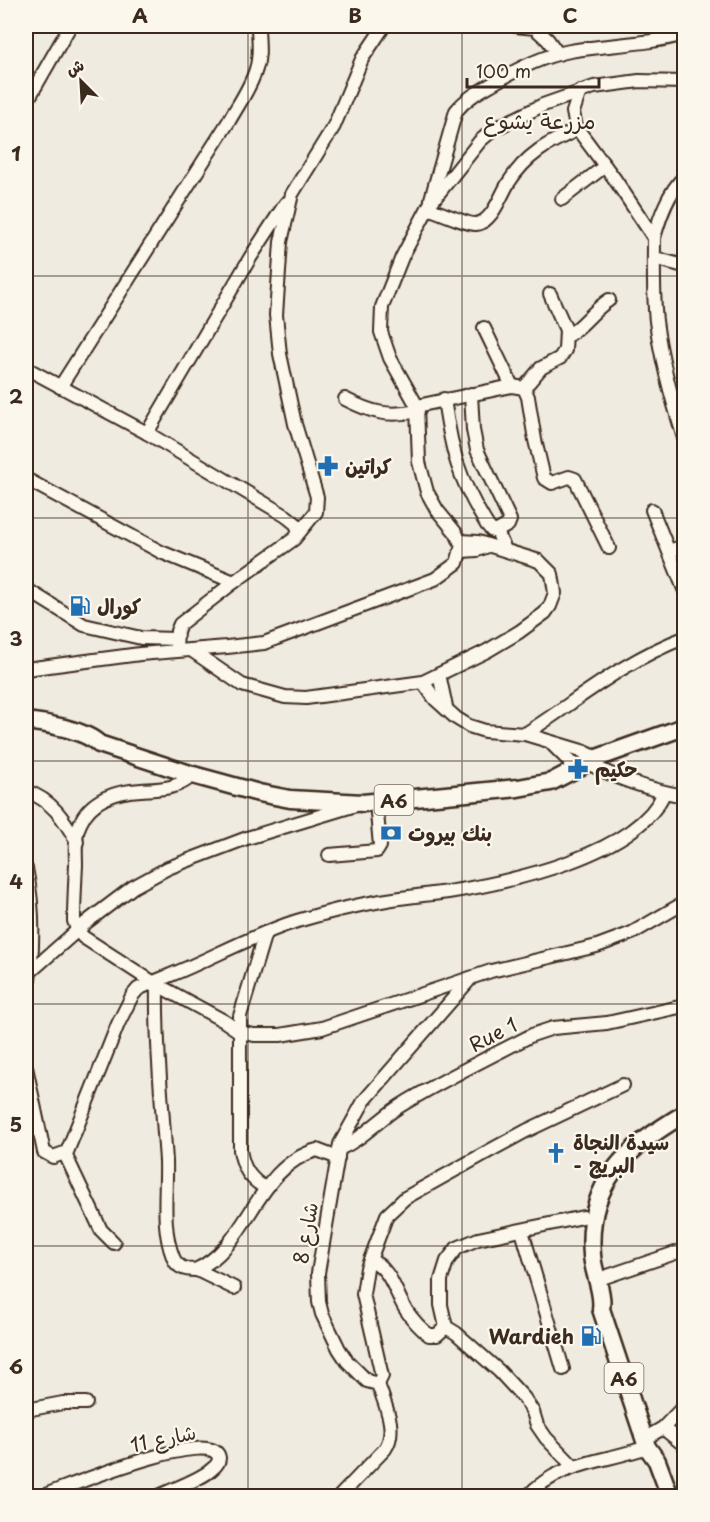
<svg xmlns="http://www.w3.org/2000/svg" width="710" height="1522" font-family="'Playpen Sans','Playpen Sans Arabic',sans-serif">
	<rect width="100%" height="100%" fill="#f0ebe0"/>
	<filter id="ink" filterUnits="userSpaceOnUse"><feTurbulence type="fractalNoise" baseFrequency=".0167" numOctaves="2"/><feDisplacementMap in="SourceGraphic" scale="12" xChannelSelector="R" yChannelSelector="G"/><feConvolveMatrix kernelMatrix="1 2 1 2 8 2 1 2 1" color-interpolation-filters="sRGB"/></filter>
	<g filter="url(#ink)">
		<g fill="none" stroke-linecap="round" stroke-linejoin="round">
			<g stroke="#3b2a1e" stroke-width="16">
				<g id="minor">
					<polyline points="516,26 535,28 548,40 558,54"/>
					<path d="M580,91L573,112L576,127L614,178L654,238C660,216 668,193 684,177"/>
					<polyline points="26,103 70,26"/>
					<path d="M431,199L456,111C467,97 482,90 497,81C520,68 543,56 570,51C608,44 647,45 684,34"/>
					<polyline points="562,199 605,166"/>
					<path d="M428,208C437,211 468,225 476,224C493,222 501,194 509,182C526,155 549,142 577,130"/>
					<path d="M654,238C654,266 653,294 656,321C661,361 672,400 684,438"/>
					<polyline points="654,258 684,266"/>
					<polyline points="484,328 512,386"/>
					<path d="M567,336C583,327 593,310 609,300"/>
					<polyline points="26,368 147,433 286,516 296,524 299,532"/>
					<path d="M60,387L229,121C238,105 251,87 256,69C261,55 258,40 258,26"/>
					<polyline points="524,388 541,368 560,358 565,350 566,330 550,294"/>
					<polyline points="471,394 473,430 477,450 510,520 508,525 497,531 505,550"/>
					<path d="M345,399C372,413 388,417 418,411"/>
					<path d="M444,399C452,453 458,478 487,525L492,531H497"/>
					<polyline points="417,406 512,386 524,388 528,397 535,440 544,478 552,483 569,477 575,479 609,548"/>
					<polyline points="147,433 250,258 286,203"/>
					<polyline points="26,479 161,552 234,582"/>
					<polyline points="652,510 684,589"/>
					<polyline points="462,551 477,550 488,546"/>
					<polyline points="669,551 684,546"/>
					<polyline points="26,589 84,625 141,638 176,639"/>
					<polyline points="176,650 177,631 180,624 234,582 294,539 316,512 317,497 295,424 280,354 276,315 281,242 292,194 334,126 362,59 384,26"/>
					<polyline points="191,650 242,685 285,697 306,698 423,682 487,651 519,632 545,613 550,606 555,593 552,574 539,561 478,542 461,541"/>
					<polyline points="26,669 140,654 227,647 264,643 435,579 457,563 462,546 456,533 437,510 427,492 419,462 417,406 390,358 381,332 382,307 402,257 430,204 480,141 494,129 543,105 594,87 639,81 684,82"/>
					<polyline points="439,674 446,707"/>
					<polyline points="423,682 435,699 456,718 469,726 485,731 525,734 585,752 597,758"/>
					<path d="M525,734C578,700 625,660 684,638"/>
					<polyline points="552,744 571,763 580,766"/>
					<path d="M588,763C617,779 651,790 684,796"/>
					<path d="M193,775C178,789 161,789 141,790C117,791 90,799 80,824C74,836 76,852 76,865C75,884 74,902 74,921L77,929L83,937L154,983L224,1021L240,1032L254,1035H280L322,1028L491,971L597,946L632,933L684,903"/>
					<path d="M26,791C52,800 64,819 77,842"/>
					<polyline points="329,855 377,851 380,846 376,802"/>
					<path d="M26,868C35,912 34,955 26,999"/>
					<path d="M265,933L240,1016V1150C243,1168 249,1178 265,1188"/>
					<polyline points="26,972 31,971 88,921 133,887 168,868 247,838 356,805"/>
					<path d="M157,985C156,1044 162,1102 166,1161C167,1192 161,1227 173,1257C176,1267 185,1270 195,1270C249,1247 255,1167 317,1150L338,1158"/>
					<path d="M26,1067L44,1152L53,1157L67,1152L118,1024L132,996L138,989C157,980 177,973 196,964C229,949 262,932 297,921C324,913 353,906 381,901C403,897 426,895 448,892C510,882 637,855 664,793"/>
					<path d="M339,1149C363,1139 379,1119 400,1106C442,1080 488,1058 532,1035L553,1028L607,1023L684,1006"/>
					<polyline points="65,1154 101,1230 114,1243"/>
					<polyline points="684,1205 684,1213"/>
					<polyline points="522,1231 563,1369"/>
					<path d="M370,1260C391,1268 395,1293 406,1310C412,1319 420,1328 429,1335H437L446,1327L441,1305V1280L447,1261L457,1248L478,1239L583,1217"/>
					<polyline points="197,1270 234,1288"/>
					<polyline points="596,1280 684,1250"/>
					<polyline points="446,1327 456,1333 499,1371 524,1398 533,1412 537,1425 546,1438 574,1467"/>
					<polyline points="378,1384 382,1376 363,1294 367,1268 387,1215 405,1198 491,1150 526,1131 623,1085"/>
					<polyline points="26,1410 63,1403 86,1403"/>
					<polyline points="663,1428 684,1445"/>
					<polyline points="644,1439 663,1428 684,1406"/>
					<path d="M42,1496C63,1489 214,1425 219,1458C219,1463 216,1466 212,1469C202,1479 173,1489 159,1496"/>
					<path d="M340,1496L385,1449C398,1430 385,1405 378,1384L367,1381L347,1361L339,1349L322,1314L319,1302L318,1273L340,1144L364,1101L471,978"/>
					<path d="M528,1496C558,1462 606,1462 647,1447"/>
				</g>
			</g>
			<g stroke="#3b2a1e" stroke-width="21">
				<g id="highway">
					<path d="M26,721C45,723 85,730 99,744L193,775L259,793L290,799L363,803L518,788L551,782L597,758L684,727"/>
					<path d="M670,1496L657,1461L647,1447L601,1309C604,1292 593,1273 592,1255C586,1182 627,1148 684,1114"/>
				</g>
			</g>
			<use href="#minor" stroke="#fbf7ec" stroke-width="12"/>
			<use href="#highway" stroke="#fbf7ec" stroke-width="16"/>
		</g>
	</g>
	<path fill="none" stroke="#3b2a1e" stroke-width="1.5" stroke-opacity="0.55" d="M248,26V1496M462,26V1496M26,276H684M26,518H684M26,761H684M26,1004H684M26,1246H684"/>
	<defs>
		<g id="pharmacy-bare" transform="scale(1.62)"><path d="M-2-6h4v4h4v4h-4v4h-4v-4h-4v-4h4Z" fill="#1f6fb2" stroke="#fbf7ec" stroke-width="2.5" paint-order="stroke"/></g>
		<g id="fuel-bare" transform="scale(1.62)"><path d="M-5.5-6h7V0h2V4h1.3V-2.5L3-4.5l.8-.8L6-3V5H2.5V1h-1V6h-7ZM-4.2-4.7v3.2H.2V-4.7Z" fill="#1f6fb2" stroke="#fbf7ec" stroke-width="2.5" paint-order="stroke"/></g>
		<g id="bank-bare" transform="scale(1.62)"><path d="M-6-4H6V4H-6ZM0-2.3a2.3 2.3 0 1 0 0 4.6a2.3 2.3 0 1 0 0-4.6Z" fill="#1f6fb2" stroke="#fbf7ec" stroke-width="2.5" paint-order="stroke"/></g>
		<g id="church-bare" transform="scale(1.62)"><path d="M-1.2-6h2.4v3.5h3.3v2.4h-3.3V6h-2.4V-.1h-3.3v-2.4h3.3Z" fill="#1f6fb2" stroke="#fbf7ec" stroke-width="2.5" paint-order="stroke"/></g>
	</defs>
	<g fill-rule="evenodd">
		<use href="#pharmacy-bare" x="328" y="466"/>
		<use href="#fuel-bare" x="80" y="606"/>
		<use href="#pharmacy-bare" x="578" y="769"/>
		<use href="#bank-bare" x="391" y="833"/>
		<use href="#church-bare" x="556" y="1153"/>
		<use href="#fuel-bare" x="591" y="1336"/>
	</g>
	<g text-anchor="middle" dominant-baseline="central" stroke-width="4.5" stroke-linejoin="round" paint-order="stroke">
		<g fill="#fbf7ec" stroke="#75685c" stroke-width="1.5">
			<rect x="374.5" y="785" width="39" height="30" rx="4.5"/>
			<rect x="604.5" y="1363" width="39" height="30" rx="4.5"/>
		</g>
		<g font-size="18" font-weight="bold" fill="#3b2a1e">
			<text x="394" y="800">A6</text>
			<text x="624" y="1378">A6</text>
		</g>
		<g font-size="20" font-weight="bold" fill="#3b2a1e" stroke="#fbf7ec" text-anchor="start">
			<text x="345" y="466">كراتين</text>
			<text x="97" y="606">كورال</text>
			<text x="595" y="769">حكيم</text>
			<text x="408" y="833">بنك بيروت</text>
			<text x="573" y="1142">سيدة النجاة<tspan x="573" dy="23">- البريج</tspan></text>
			<text x="574" y="1336" text-anchor="end">Wardieh</text>
		</g>
		<g font-size="20" fill="#3b2a1e" stroke="#fbf7ec">
			<text transform="translate(493 1034) rotate(-27)">Rue 1</text>
			<text transform="translate(305 1233) rotate(-80)">شارع 8</text>
			<text transform="translate(163 1438) rotate(-12)">شارع 11</text>
		</g>
		<g font-size="22" fill="#3b2a1e" stroke="#fbf7ec">
			<text x="539" y="119">مزرعة يشوع</text>
		</g>
	</g>
	<rect width="710" height="1522" fill="none" stroke="#fbf7ec" stroke-width="66"/>
	<g transform="translate(81 81) rotate(336)" stroke="#fbf7ec" stroke-width="4.5" paint-order="stroke">
	<path d="M0-4.5L10 22L0 15L-10 22Z" fill="#3b2a1e"/>
	<text y="-9" font-size="16" font-weight="bold" text-anchor="middle" fill="#3b2a1e">ش</text>
	</g>
	<path d="M467 78v9h132v-9" fill="none" stroke="#3b2a1e" stroke-width="3"/>
	<text x="476" y="78" font-size="18" fill="#3b2a1e" stroke="#fbf7ec" stroke-width="4.5" paint-order="stroke">100 m</text>
	<rect x="33" y="33" width="644" height="1456" fill="none" stroke="#3b2a1e" stroke-width="2"/>
	<g font-size="20" text-anchor="middle" font-weight="bold" fill="#3b2a1e">
		<text x="140" y="23">A</text>
		<text x="355" y="23">B</text>
		<text x="570" y="23">C</text>
		<text x="16" y="161">1</text>
		<text x="16" y="404">2</text>
		<text x="16" y="646">3</text>
		<text x="16" y="889">4</text>
		<text x="16" y="1132">5</text>
		<text x="16" y="1374">6</text>
	</g>
</svg>
